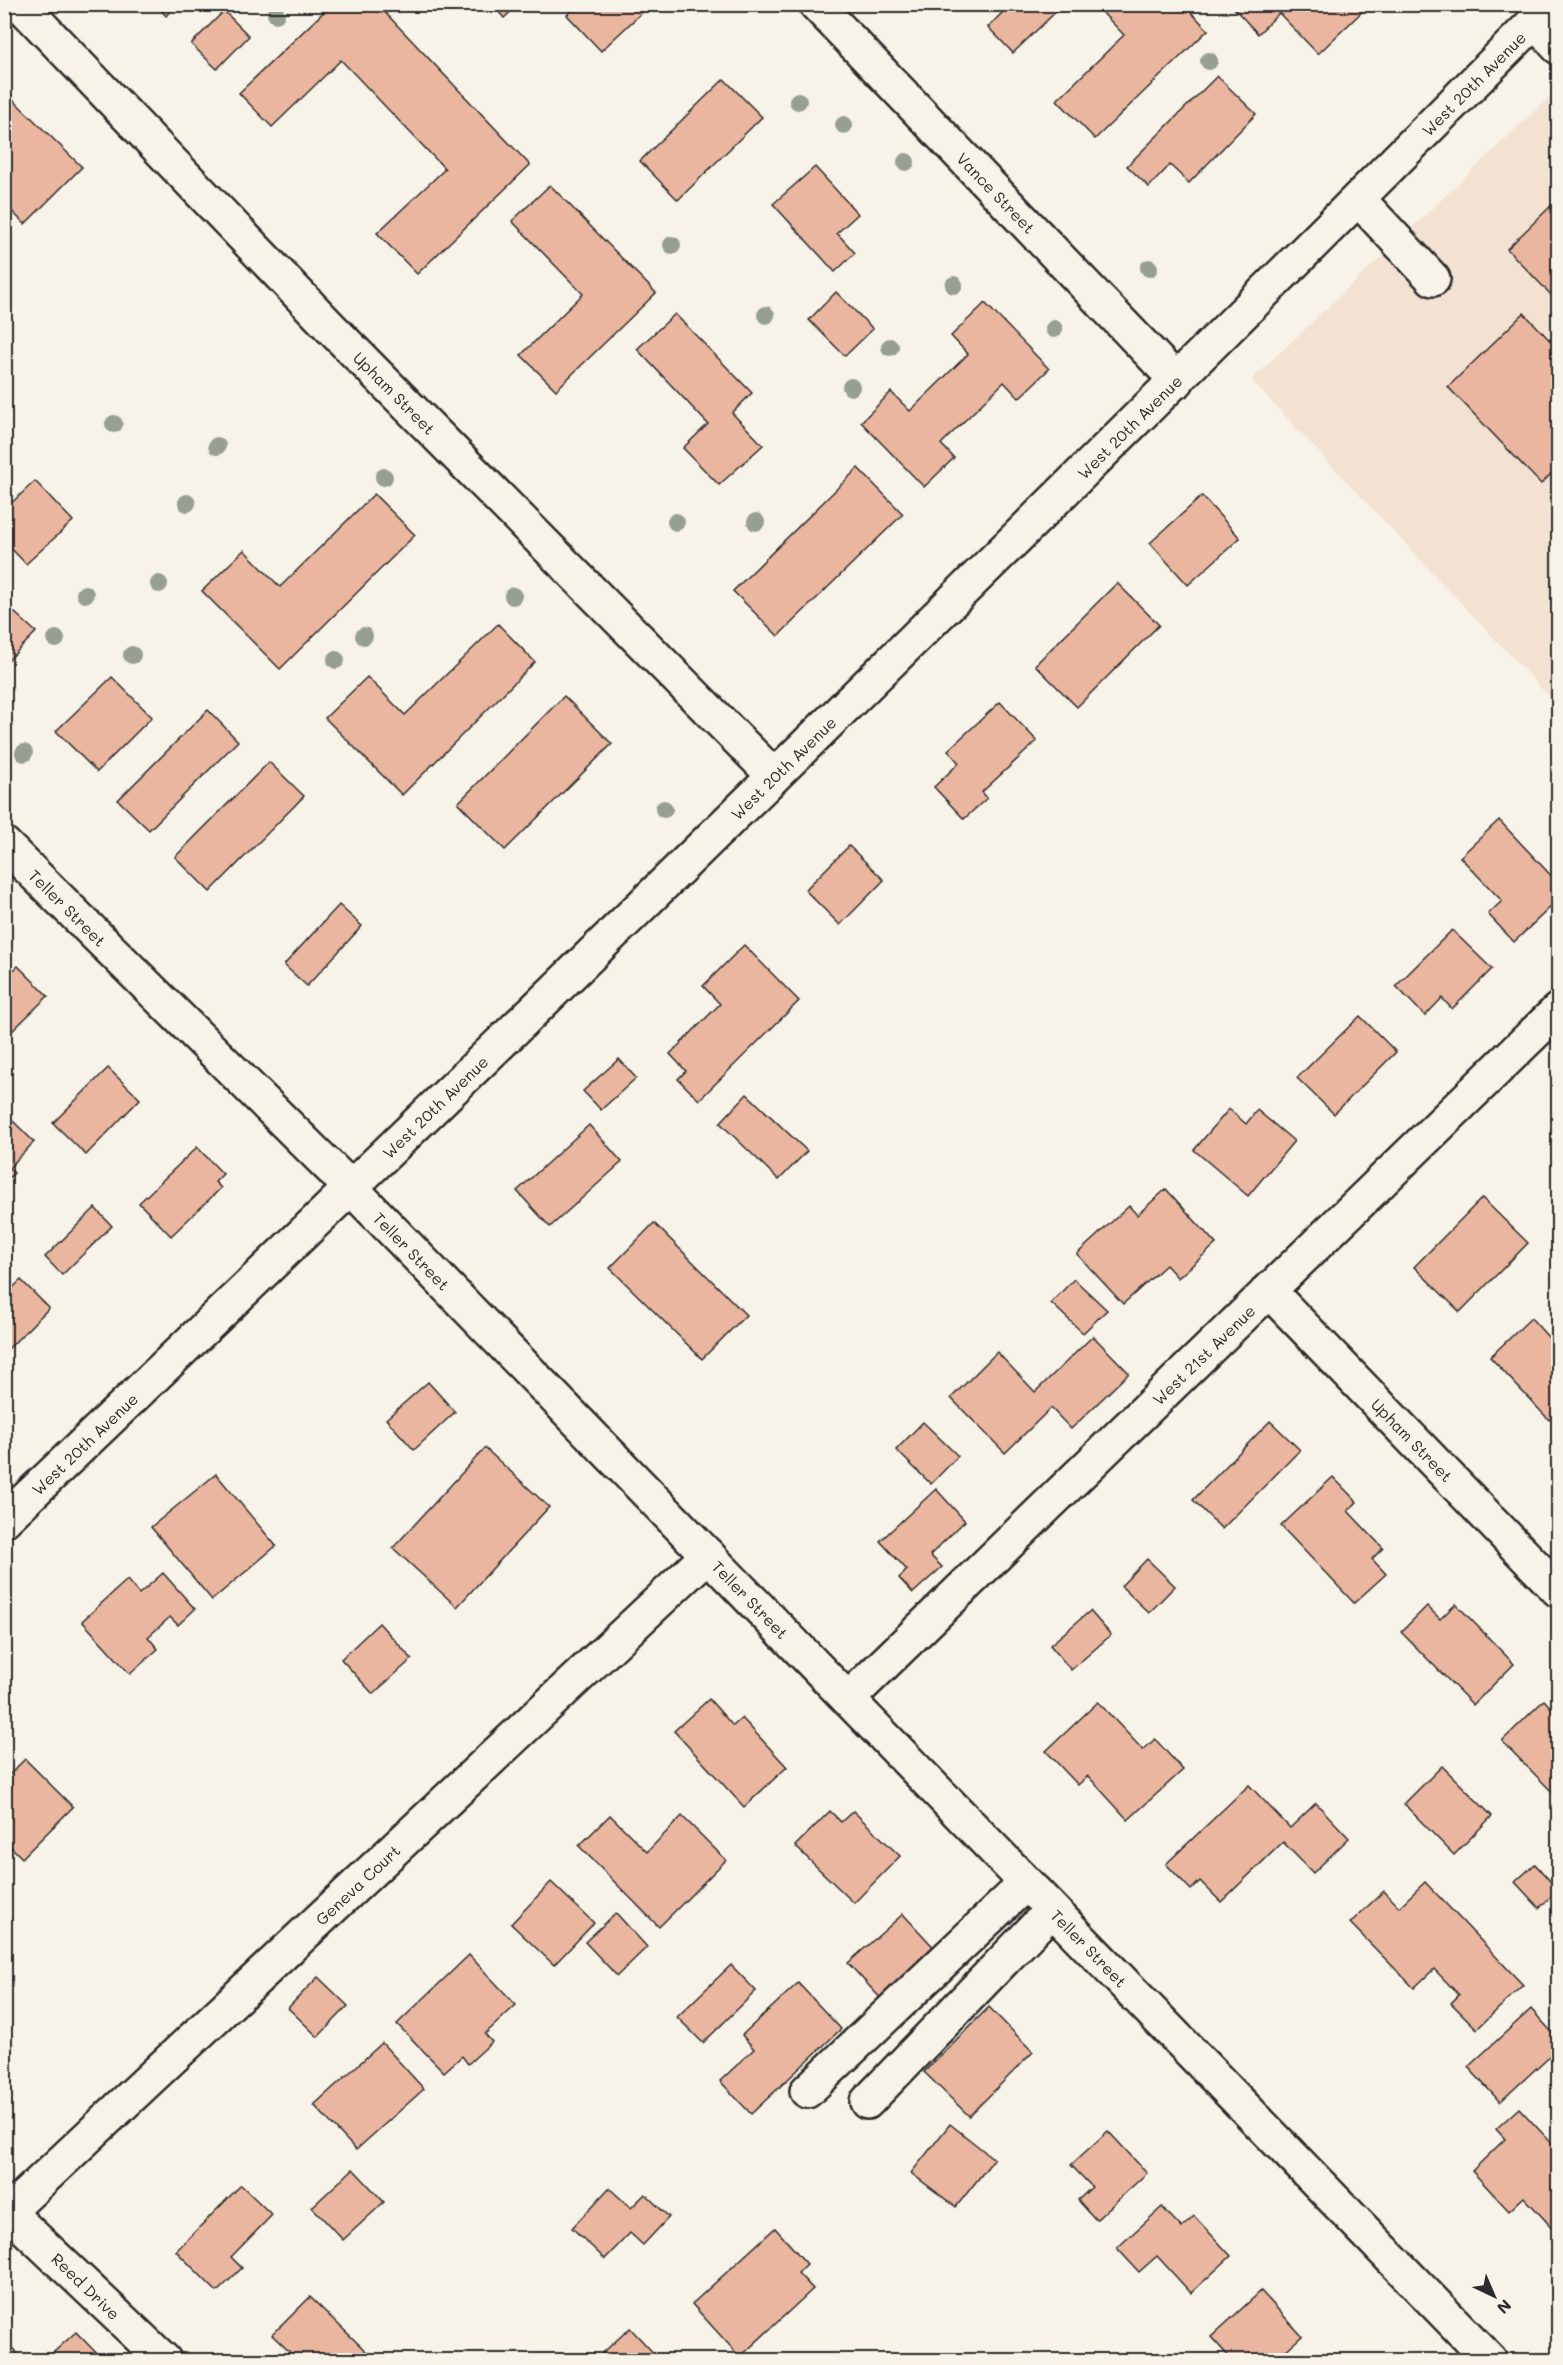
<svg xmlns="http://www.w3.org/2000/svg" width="1563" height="2365" font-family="Mali,sans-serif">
	<rect width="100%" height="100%" fill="#f7f3e8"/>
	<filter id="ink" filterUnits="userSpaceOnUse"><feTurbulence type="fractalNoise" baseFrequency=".0167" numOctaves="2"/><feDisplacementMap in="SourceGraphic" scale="12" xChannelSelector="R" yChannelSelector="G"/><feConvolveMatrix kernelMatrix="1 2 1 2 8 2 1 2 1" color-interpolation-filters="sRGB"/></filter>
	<g filter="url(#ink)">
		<polygon fill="#f3e1d2" points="1558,89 1558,706 1251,380"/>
		<g fill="#ebb69f" stroke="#2b2b2b" stroke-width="1.5">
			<polygon points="155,4 177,4 166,16"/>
			<polygon points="332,4 377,4 530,165 417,274 377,233 445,169 341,60 272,127 239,93"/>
			<polygon points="492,4 519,4 504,18"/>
			<polygon points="579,4 651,4 601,51 567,15"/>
			<polygon points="1011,4 1064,4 1013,53 988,27"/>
			<polygon points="1094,4 1183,4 1208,30 1095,139 1057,100 1124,35"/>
			<polygon points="1230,4 1370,4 1318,54 1279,13 1258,34"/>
			<polygon points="224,11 249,36 217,69 191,44"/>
			<polygon points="1217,76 1256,114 1189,183 1170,165 1149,187 1127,166"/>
			<polygon points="724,79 762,117 678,200 640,161"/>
			<polygon points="4,91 82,167 25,224 4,204"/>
			<polygon points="815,167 858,214 837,233 855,253 835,272 773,204"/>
			<polygon points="550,185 656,293 556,390 521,355 583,294 512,221"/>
			<polygon points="1558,199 1558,302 1507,249"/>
			<polygon points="836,292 873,329 845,356 809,320"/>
			<polygon points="985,303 1049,369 1019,398 1004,382 941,444 954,458 924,487 861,422 891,392 910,411 968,354 951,336"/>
			<polygon points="1524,313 1558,349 1558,467 1541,484 1448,387"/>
			<polygon points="675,314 752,393 732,413 763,445 719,485 683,448 708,424 637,349"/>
			<polygon points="1558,332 1558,349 1550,340"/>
			<polygon points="858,468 903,514 778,636 733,591"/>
			<polygon points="35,481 73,521 26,564 4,541 4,510"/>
			<polygon points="374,494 415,535 280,669 202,591 244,550 280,587"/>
			<polygon points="1202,496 1240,538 1188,585 1150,543"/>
			<polygon points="1117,583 1159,625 1077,707 1035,665"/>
			<polygon points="4,603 36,632 4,665"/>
			<polygon points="498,624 535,662 402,795 325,718 367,677 405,715"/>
			<polygon points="112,677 152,717 97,772 56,731"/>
			<polygon points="564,696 612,744 505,850 458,803"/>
			<polygon points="1000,702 1037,741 982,792 987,798 964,819 934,787 959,763 948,750"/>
			<polygon points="208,710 238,741 149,830 118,800"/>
			<polygon points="269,762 304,796 210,892 175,857"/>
			<polygon points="1499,820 1558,883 1558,900 1514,942 1488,914 1502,901 1460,857"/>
			<polygon points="849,846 884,880 840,925 805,890"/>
			<polygon points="339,905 362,926 307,986 284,965"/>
			<polygon points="1452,930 1492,969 1452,1009 1442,998 1425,1016 1396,986"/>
			<polygon points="744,945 799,1001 699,1100 678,1079 686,1071 670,1054 720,1004 703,986"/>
			<polygon points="18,966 48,996 4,1039 4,979"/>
			<polygon points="1360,1016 1396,1052 1334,1114 1297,1078"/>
			<polygon points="619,1059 636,1078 601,1110 583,1091"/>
			<polygon points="108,1068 140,1099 86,1155 53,1123"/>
			<polygon points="747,1094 807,1151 779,1180 720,1123"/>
			<polygon points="1229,1109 1246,1124 1257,1110 1294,1141 1248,1196 1194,1150"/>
			<polygon points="12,1120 34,1142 9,1168 14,1173 4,1183 4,1128"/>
			<polygon points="589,1125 622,1162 550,1227 517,1191"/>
			<polygon points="197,1147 223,1174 215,1182 221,1188 171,1236 139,1203"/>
			<polygon points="1166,1189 1216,1244 1178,1278 1166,1265 1123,1304 1077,1254 1129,1206 1137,1215"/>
			<polygon points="1482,1198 1528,1243 1460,1312 1414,1267"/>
			<polygon points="95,1208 112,1226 62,1275 45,1257"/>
			<polygon points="654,1223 746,1315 702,1359 610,1268"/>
			<polygon points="1074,1279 1107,1310 1083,1333 1051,1303"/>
			<polygon points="21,1280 49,1308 4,1353 4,1296"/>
			<polygon points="1531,1318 1558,1348 1558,1411 1549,1420 1490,1357"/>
			<polygon points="1093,1336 1129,1373 1071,1429 1051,1408 1005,1453 951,1398 997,1352 1035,1392"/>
			<polygon points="428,1382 455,1412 414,1450 386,1419"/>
			<polygon points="1270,1421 1300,1450 1222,1529 1193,1500"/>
			<polygon points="923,1422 958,1456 931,1484 896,1450"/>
			<polygon points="485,1448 549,1507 457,1607 393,1548"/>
			<polygon points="216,1474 276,1546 212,1600 151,1527"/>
			<polygon points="1333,1477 1357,1502 1348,1511 1383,1548 1372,1559 1386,1574 1354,1603 1281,1526"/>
			<polygon points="936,1489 965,1521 930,1555 942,1567 913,1593 899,1578 907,1570 880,1541"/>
			<polygon points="1147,1559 1175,1586 1149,1613 1121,1586"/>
			<polygon points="163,1573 195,1609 178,1625 170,1617 148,1637 158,1649 130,1674 82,1621 127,1580 139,1594"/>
			<polygon points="1456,1604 1514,1664 1473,1705 1401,1632 1427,1606 1440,1619"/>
			<polygon points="1090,1611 1111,1635 1071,1670 1050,1645"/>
			<polygon points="379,1623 412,1659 373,1694 341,1659"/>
			<polygon points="709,1699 733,1726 742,1718 787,1767 744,1807 674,1731"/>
			<polygon points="1544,1700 1558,1715 1558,1798 1502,1741"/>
			<polygon points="1098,1702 1143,1750 1155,1739 1183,1770 1128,1820 1088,1776 1078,1785 1046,1751"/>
			<polygon points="25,1759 73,1807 22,1858 4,1840 4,1780"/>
			<polygon points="1442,1766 1492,1816 1454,1855 1404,1804"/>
			<polygon points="1249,1785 1290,1828 1316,1803 1349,1838 1313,1873 1283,1842 1221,1902 1200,1881 1191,1890 1166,1864"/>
			<polygon points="830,1811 841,1822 853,1811 900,1856 854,1903 795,1846"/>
			<polygon points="610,1815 647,1852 682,1816 726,1860 659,1927 579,1846"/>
			<polygon points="1535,1864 1558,1890 1539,1908 1515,1882"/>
			<polygon points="551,1882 594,1923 554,1965 511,1924"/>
			<polygon points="1425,1882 1523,1985 1477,2029 1451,2003 1459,1995 1434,1969 1414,1988 1350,1923 1384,1891 1399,1907"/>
			<polygon points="616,1913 647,1947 617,1976 585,1942"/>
			<polygon points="903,1914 938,1952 884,2002 848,1963"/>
			<polygon points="469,1955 516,2005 485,2034 492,2042 468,2064 462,2056 444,2072 397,2024"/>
			<polygon points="731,1965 756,1991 703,2043 677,2017"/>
			<polygon points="318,1977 348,2006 318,2037 288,2008"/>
			<polygon points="798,1983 841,2029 751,2114 720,2081 754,2049 742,2035"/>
			<polygon points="989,2007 1033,2052 969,2116 924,2072"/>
			<polygon points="1531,2009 1558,2039 1558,2048 1500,2102 1468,2067"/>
			<polygon points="382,2043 424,2089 356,2150 314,2105"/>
			<polygon points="1519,2108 1558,2150 1557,2233 1524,2197 1509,2211 1472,2171 1505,2139 1496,2129"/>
			<polygon points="950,2124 994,2159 956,2207 911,2173"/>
			<polygon points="1108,2131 1147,2173 1096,2220 1078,2200 1092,2187 1071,2165"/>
			<polygon points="353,2169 384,2202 343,2240 312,2207"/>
			<polygon points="241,2185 272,2215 231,2257 242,2268 217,2292 176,2251"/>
			<polygon points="609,2188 631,2208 645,2194 669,2217 643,2245 630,2233 605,2259 572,2228"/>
			<polygon points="1162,2207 1182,2228 1194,2216 1231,2256 1191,2293 1157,2256 1139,2272 1117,2248"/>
			<polygon points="775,2228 807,2264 798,2273 813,2289 740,2357 692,2304"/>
			<polygon points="1261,2291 1302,2336 1275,2360 1232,2360 1211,2337"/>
			<polygon points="310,2297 375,2360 298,2360 272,2335"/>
			<polygon points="630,2328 660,2360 595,2360"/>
			<polygon points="76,2332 103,2360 45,2360"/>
			<polygon points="4,2340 24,2360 4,2360"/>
		</g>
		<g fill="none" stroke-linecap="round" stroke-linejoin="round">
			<g stroke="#2b2b2b" stroke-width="38">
				<g id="minor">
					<path id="s1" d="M20,4L332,329L774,776"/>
					<path id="s2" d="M816,4L1177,381"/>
					<polyline points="1535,22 1558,47"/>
					<polyline points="1359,200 1433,279"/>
					<path id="s3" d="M4,844L352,1189L1490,2360"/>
					<path id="s4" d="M1268,1290L1558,1590"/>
					<path id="s5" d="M4,1520C527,1022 1043,516 1552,4"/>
					<path id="s6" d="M848,1699L1558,1010"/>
					<polyline points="807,2091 1026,1883"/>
					<polyline points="867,2102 1052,1910"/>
					<path id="s7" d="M164,2360L8,2212L708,1555"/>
				</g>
			</g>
			<use href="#minor" stroke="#f7f3e8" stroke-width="33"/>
		</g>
		<g fill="#979e92">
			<circle cx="276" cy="14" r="9"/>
			<circle cx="1209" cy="61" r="9"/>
			<circle cx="798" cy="101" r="9"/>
			<circle cx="844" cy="125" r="9"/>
			<circle cx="906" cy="162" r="9"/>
			<circle cx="672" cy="245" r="9"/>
			<circle cx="1149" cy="268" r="9"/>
			<circle cx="954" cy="285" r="9"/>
			<circle cx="766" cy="315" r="9"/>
			<circle cx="1054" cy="329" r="9"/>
			<circle cx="890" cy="347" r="9"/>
			<circle cx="851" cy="387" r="9"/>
			<circle cx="114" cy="424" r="9"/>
			<circle cx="217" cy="446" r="9"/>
			<circle cx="384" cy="477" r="9"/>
			<circle cx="187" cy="503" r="9"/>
			<circle cx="676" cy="522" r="9"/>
			<circle cx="756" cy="522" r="9"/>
			<circle cx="159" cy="584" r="9"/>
			<circle cx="85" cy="594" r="9"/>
			<circle cx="513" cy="596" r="9"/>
			<circle cx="364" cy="636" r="9"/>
			<circle cx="56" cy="639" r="9"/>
			<circle cx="132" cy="655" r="9"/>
			<circle cx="336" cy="660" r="9"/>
			<circle cx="24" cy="753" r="9"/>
			<circle cx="664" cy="809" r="9"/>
		</g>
	</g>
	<g text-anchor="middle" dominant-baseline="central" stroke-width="4.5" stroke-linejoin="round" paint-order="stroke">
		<g font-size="16" fill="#2b2b2b" stroke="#f7f3e8">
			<text stroke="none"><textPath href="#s5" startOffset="2055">West 20th Avenue</textPath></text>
			<text stroke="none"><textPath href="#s2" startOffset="261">Vance Street</textPath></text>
			<text stroke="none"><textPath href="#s1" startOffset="540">Upham Street</textPath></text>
			<text stroke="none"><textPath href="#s5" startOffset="1569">West 20th Avenue</textPath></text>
			<text stroke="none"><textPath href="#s5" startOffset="1083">West 20th Avenue</textPath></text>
			<text stroke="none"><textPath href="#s3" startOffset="90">Teller Street</textPath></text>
			<text stroke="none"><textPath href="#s5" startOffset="597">West 20th Avenue</textPath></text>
			<text stroke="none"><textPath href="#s3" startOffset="576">Teller Street</textPath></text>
			<text stroke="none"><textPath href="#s6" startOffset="495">West 21st Avenue</textPath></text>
			<text stroke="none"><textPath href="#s4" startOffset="208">Upham Street</textPath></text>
			<text stroke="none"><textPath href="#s5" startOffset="111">West 20th Avenue</textPath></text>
			<text stroke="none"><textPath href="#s3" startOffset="1062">Teller Street</textPath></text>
			<text stroke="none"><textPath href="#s7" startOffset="694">Geneva Court</textPath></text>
			<text stroke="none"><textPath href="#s3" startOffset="1548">Teller Street</textPath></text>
			<text transform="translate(86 2286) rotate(44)">Reed Drive</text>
		</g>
	</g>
	<rect width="1563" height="2365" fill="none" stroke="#f7f3e8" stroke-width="24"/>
	<rect x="12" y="12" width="1539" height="2341" fill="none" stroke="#2b2b2b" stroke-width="2" filter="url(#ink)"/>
	<g transform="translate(1494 2296) rotate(136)" stroke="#f7f3e8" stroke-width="4.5" paint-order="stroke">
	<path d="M0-4.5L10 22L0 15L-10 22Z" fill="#2b2b2b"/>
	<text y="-9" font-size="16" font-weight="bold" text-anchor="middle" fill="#2b2b2b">N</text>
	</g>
</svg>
